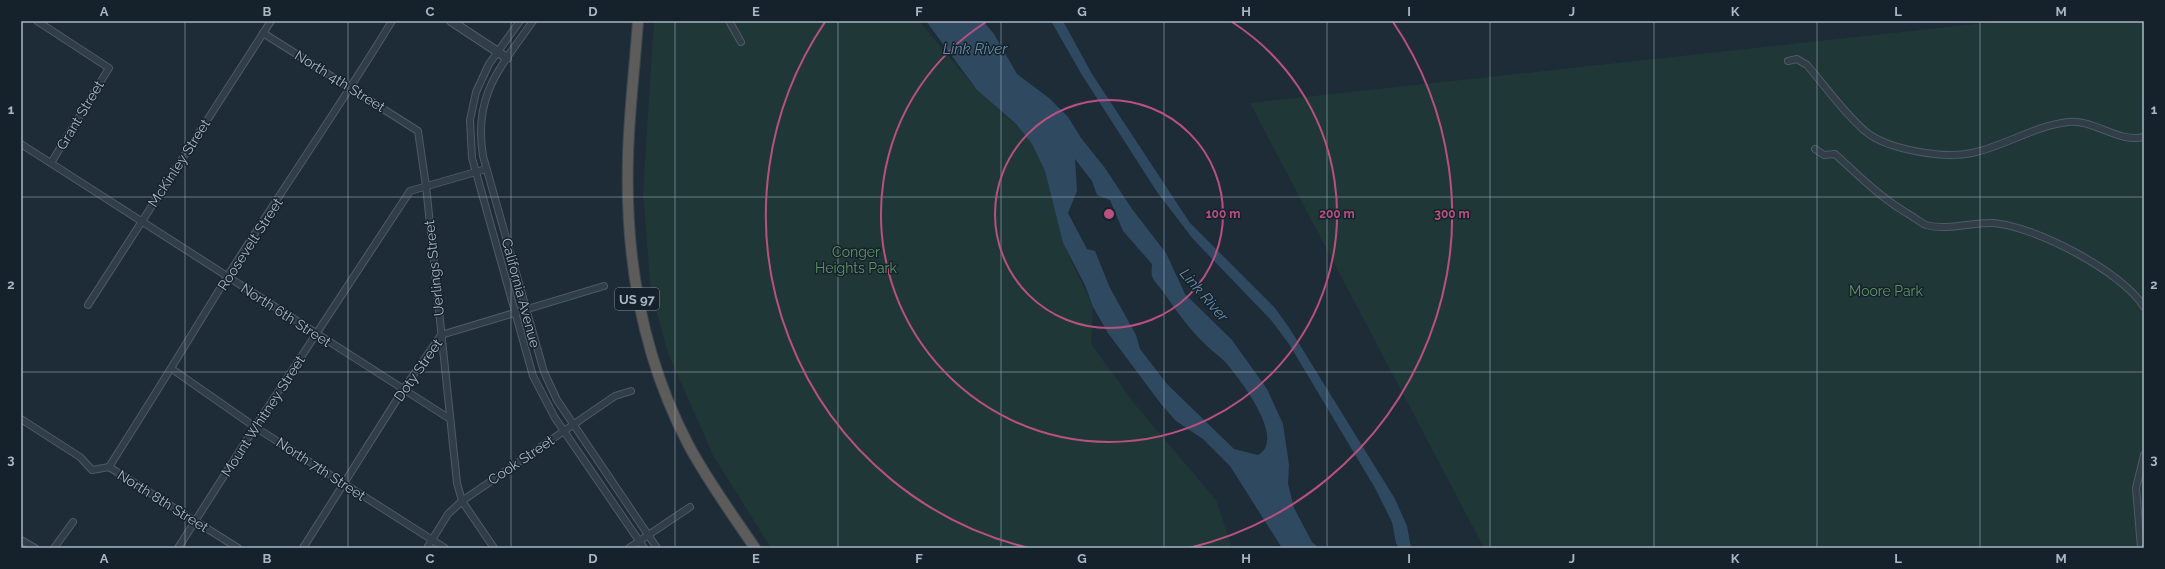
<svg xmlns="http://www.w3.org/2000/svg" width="2165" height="569" font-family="Raleway,sans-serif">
	<rect width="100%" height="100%" fill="#1d2c37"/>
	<g fill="#1f3837">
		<polygon points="654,21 919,21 977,90 1027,135 1045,171 1063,243 1093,307 1091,344 1137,407 1216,500 1232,548 771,548 713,455 668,353 651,291 643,193"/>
		<polygon points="2004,21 2144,21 2144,548 1484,548 1250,103"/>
	</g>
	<g fill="#2f4a60" fill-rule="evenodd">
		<path d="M926,21H983L994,34L1017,74L1049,98L1068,117L1081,138L1105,168L1132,209L1166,253L1185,294L1232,340L1267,389L1283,424L1289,465L1288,484L1294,508L1312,542L1319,548H1282L1230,466L1203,439L1176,421L1161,404L1108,333L1093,307L1085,285L1063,243L1045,171L1032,144L1016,124L977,90ZM1075,159L1092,181L1097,195L1110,200L1123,231L1152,264C1152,267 1151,272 1152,276C1154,282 1161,288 1164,293C1177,312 1190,330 1206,345C1213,352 1221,357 1227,364C1240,380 1287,439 1258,455L1234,449L1167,384L1140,349L1136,335L1110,288L1095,251L1087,249L1068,213L1077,191Z"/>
		<polygon points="1051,21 1063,21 1092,74 1190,223 1275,308 1290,329 1395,499 1407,526 1411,548 1399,548 1396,543 1392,522 1375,488 1289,344 1271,320 1193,239 1157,192 1082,75"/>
	</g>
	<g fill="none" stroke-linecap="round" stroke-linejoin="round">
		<g stroke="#4e5b65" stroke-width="8">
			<g id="minor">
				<polyline points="37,21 109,68 51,163"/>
				<polyline points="520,21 489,64 476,92 470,120 472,158 533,376 555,418 644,548"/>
				<path d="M533,21C500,68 473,95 483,156L544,372L557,400L657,548"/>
				<polyline points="729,21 741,42"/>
				<polyline points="263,33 418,131 426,186 457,483 462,501 494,548"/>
				<path d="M1788,61L1797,59L1807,65C1826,87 1843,112 1865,131C1887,150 1945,159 1972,153C2005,146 2034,126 2068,122C2094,119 2117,143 2144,137"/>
				<polyline points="21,144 450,419"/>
				<path d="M1815,149L1824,155L1835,154C1859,176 1882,199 1910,215C1915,218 1921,223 1926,225C1948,231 1971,222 1993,223C2034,226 2122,271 2144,307"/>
				<polyline points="88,305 271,21"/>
				<polyline points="172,369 255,427 445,548"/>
				<polyline points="21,419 80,457 92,470 109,467"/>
				<path d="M109,467C149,404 188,341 227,277C281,191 339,108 392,21"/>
				<polyline points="109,467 238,548"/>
				<polyline points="21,540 35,548"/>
				<polyline points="54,548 73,522"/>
				<polyline points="178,548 255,427 410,191 486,169"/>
				<polyline points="303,548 403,390 441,335 604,286"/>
				<polyline points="427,548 448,514 462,501 615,396 631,391"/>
				<polyline points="629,548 690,507"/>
				<polyline points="2141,548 2136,488 2144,455"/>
			</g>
		</g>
		<g stroke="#4e5b65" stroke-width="10">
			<polyline id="tertiary" points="451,21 507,58"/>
		</g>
		<g stroke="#3b4851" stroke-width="12">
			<path id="trunk" d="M638,21C635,66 629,112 628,157C625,258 641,354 688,444C707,480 732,514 755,548"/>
		</g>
		<use href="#minor" stroke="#313d47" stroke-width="6"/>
		<use href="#tertiary" stroke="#313d47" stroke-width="8"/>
		<use href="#trunk" stroke="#5e5c5a" stroke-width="10"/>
	</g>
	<path fill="none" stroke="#aab8c5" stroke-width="1" stroke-opacity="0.55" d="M185,21V548M348,21V548M511,21V548M675,21V548M838,21V548M1001,21V548M1164,21V548M1327,21V548M1490,21V548M1654,21V548M1817,21V548M1980,21V548M21,197H2144M21,372H2144"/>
	<g fill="none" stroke="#ba5080" stroke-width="2">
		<circle cx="1109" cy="214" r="114"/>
		<path d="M1232 22A228 228 0 1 1 986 22"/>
		<path d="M1029 548A343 343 0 0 1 825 22M1393 22A343 343 0 0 1 1189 548"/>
	</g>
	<g text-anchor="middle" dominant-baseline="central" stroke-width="3" stroke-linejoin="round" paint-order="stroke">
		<rect fill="#16222b" stroke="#7e8b97" stroke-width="1" x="615" y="288" width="44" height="22" rx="3"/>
		<g font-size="13" font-weight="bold" fill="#aab8c5">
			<text x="637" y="299">US 97</text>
		</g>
		<g font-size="14" fill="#aab8c5" stroke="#16222b">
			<text transform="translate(340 81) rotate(32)">North 4th Street</text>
			<text transform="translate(80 115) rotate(-59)">Grant Street</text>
			<text transform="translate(179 163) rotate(-57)">McKinley Street</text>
			<text transform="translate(250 244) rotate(-57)">Roosevelt Street</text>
			<text transform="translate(434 268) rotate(-96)">Uerlings Street</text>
			<text transform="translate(521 293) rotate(75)">California Avenue</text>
			<text transform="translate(286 315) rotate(33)">North 6th Street</text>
			<text transform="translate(418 370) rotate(-55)">Doty Street</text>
			<text transform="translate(263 416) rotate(-57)">Mount Whitney Street</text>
			<text transform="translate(521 460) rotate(-34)">Cook Street</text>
			<text transform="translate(321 469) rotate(33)">North 7th Street</text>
			<text transform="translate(163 501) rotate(32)">North 8th Street</text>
		</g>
		<g font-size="14" fill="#609665" stroke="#16222b">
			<text x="856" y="252">Conger<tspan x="856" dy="16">Heights Park</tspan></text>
			<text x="1886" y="291">Moore Park</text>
		</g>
		<g font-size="15" font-style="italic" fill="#678eab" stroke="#16222b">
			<text x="975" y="49">Link River</text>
			<text transform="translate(1204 295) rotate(49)">Link River</text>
		</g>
	</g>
	<circle cx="1109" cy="214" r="6" fill="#ba5080" stroke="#16222b" stroke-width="2"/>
	<g font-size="12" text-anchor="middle" font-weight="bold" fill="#ba5080" stroke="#16222b" stroke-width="3" stroke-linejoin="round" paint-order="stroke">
		<text x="1223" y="218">100 m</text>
		<text x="1337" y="218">200 m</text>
		<text x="1452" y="218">300 m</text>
	</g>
	<rect width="2165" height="569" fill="none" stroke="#16222b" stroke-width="44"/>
	<rect x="22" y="22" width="2121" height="525" fill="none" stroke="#aab8c5" stroke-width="1.5"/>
	<g font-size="13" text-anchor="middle" font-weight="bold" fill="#aab8c5">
		<text x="104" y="16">A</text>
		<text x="267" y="16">B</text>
		<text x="430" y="16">C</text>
		<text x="593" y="16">D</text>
		<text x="756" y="16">E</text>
		<text x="919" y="16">F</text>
		<text x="1082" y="16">G</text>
		<text x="1246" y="16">H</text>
		<text x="1409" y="16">I</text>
		<text x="1572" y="16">J</text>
		<text x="1735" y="16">K</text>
		<text x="1898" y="16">L</text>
		<text x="2061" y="16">M</text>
		<text x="11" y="114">1</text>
		<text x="2154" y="114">1</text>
		<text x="11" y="289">2</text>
		<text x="2154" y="289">2</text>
		<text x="11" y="464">3</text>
		<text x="2154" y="464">3</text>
		<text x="104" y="563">A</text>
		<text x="267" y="563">B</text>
		<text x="430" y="563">C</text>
		<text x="593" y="563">D</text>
		<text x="756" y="563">E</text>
		<text x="919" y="563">F</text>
		<text x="1082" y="563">G</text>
		<text x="1246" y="563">H</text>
		<text x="1409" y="563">I</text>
		<text x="1572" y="563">J</text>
		<text x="1735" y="563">K</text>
		<text x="1898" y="563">L</text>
		<text x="2061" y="563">M</text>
	</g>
</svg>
